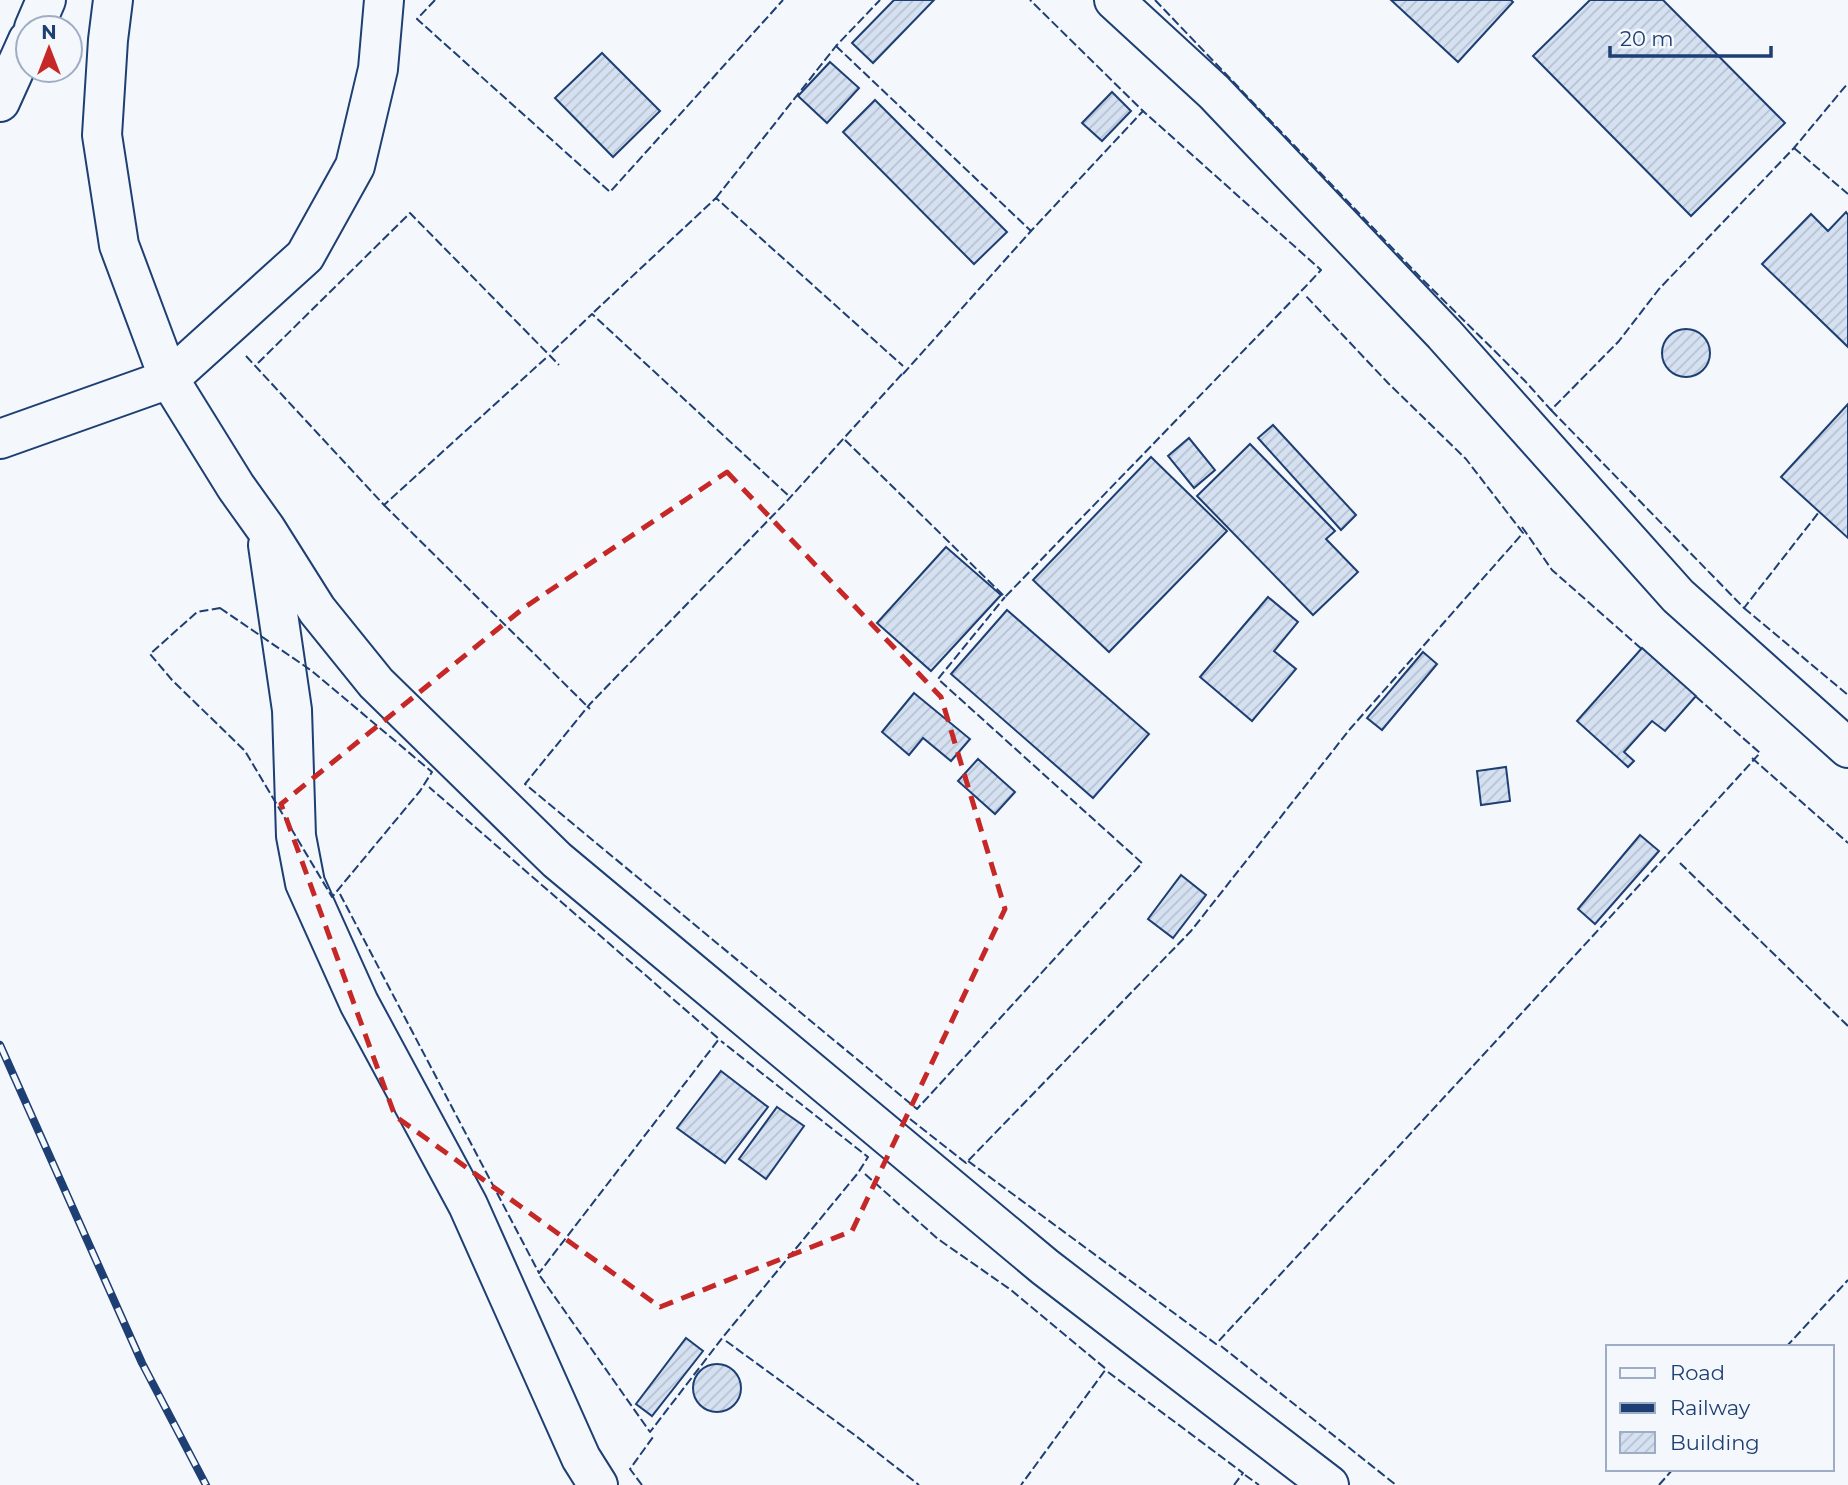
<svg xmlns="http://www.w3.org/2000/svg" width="1848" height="1485" font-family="Montserrat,sans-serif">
	<defs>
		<pattern id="building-hatch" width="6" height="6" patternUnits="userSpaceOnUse" patternTransform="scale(1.75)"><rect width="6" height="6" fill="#d5e0f0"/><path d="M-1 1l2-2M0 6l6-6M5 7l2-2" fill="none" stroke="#b6c1d1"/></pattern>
	</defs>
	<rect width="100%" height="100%" fill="#f4f7fb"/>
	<g fill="url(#building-hatch)" stroke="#1d3f73" stroke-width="2">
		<polygon points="894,0 934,0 873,63 852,43"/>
		<polygon points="1391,0 1511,0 1513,2 1458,62"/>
		<polygon points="1590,0 1663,0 1785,123 1691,216 1533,56"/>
		<polygon points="602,53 660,111 613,157 555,98"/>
		<polygon points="830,62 859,88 827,123 798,96"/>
		<polygon points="1112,92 1131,111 1102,141 1082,123"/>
		<polygon points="875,100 1007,232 974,264 843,132"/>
		<polygon points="1846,212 1848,215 1848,347 1762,264 1811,214 1828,231"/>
		<circle cx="1686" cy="353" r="24"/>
		<polygon points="1848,404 1848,538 1781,477"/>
		<polygon points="1273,425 1356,515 1341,530 1258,438"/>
		<polygon points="1189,438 1215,470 1194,488 1168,456"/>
		<polygon points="1250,444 1335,531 1326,539 1358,572 1313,615 1197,496"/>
		<polygon points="1151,457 1227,531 1109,652 1033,580"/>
		<polygon points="946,547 1001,595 931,671 877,623"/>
		<polygon points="1268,597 1298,622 1274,651 1296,669 1252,721 1200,677"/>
		<polygon points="1007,610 1149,734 1093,798 951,674"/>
		<polygon points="1642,648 1696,696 1665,731 1652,721 1624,752 1634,761 1628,767 1577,721"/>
		<polygon points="1423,652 1437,664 1382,730 1367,718"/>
		<polygon points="914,693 970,739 951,761 923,738 909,755 882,732"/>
		<polygon points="978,759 1015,792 995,814 958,781"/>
		<polygon points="1506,767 1510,801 1481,805 1477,771"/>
		<polygon points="1640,835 1659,851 1595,924 1578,909"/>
		<polygon points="1181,875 1206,895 1173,938 1148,919"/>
		<polygon points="721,1071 768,1107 725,1163 677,1128"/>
		<polygon points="777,1107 804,1126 766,1179 739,1159"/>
		<polygon points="686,1338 703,1351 652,1416 636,1404"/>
		<circle cx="717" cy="1388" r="24"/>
	</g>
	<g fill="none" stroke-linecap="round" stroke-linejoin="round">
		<g stroke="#1d3f73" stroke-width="42">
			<g id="minor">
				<polyline points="113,0 108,40 102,135 119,245 169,379 236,487 266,529 317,610 376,683 557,860 1045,1267 1329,1485"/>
				<polyline points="1114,0 1214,92 1444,334 1678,596 1848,748"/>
				<polyline points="34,28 46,0"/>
				<polyline points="0,102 28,40"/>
				<polyline points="0,439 169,379 305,256 355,166 378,69 384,0"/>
				<polyline points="268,545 292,710 296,836 305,883 359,1003 468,1205 581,1458 598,1485"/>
			</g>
		</g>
		<use href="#minor" stroke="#f4f7fb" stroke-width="38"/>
		<g stroke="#1d3f73" stroke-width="8">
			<polyline id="rail" points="0,1045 142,1363 206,1485"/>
		</g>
		<use href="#rail" stroke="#f4f7fb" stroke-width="5" stroke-dasharray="16" stroke-linecap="butt"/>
		<g stroke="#1d3f73" stroke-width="2" stroke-dasharray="9 3.5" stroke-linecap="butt">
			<polyline points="435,0 417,19 610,192 783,0"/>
			<polyline points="1155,0 1420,277 1525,381 1551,410 1619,341 1659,289 1794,148 1848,83"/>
			<polyline points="836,46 1031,231"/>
			<polyline points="1794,148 1848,194"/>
			<polyline points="716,198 836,46 880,0"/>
			<polyline points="594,312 716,198 903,366"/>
			<polyline points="552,352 592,314 790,497"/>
			<polyline points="246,356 384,505 547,357"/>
			<polyline points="258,363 410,213 559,365"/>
			<polyline points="902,374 786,502 590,704 525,784 917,1109 1142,863 938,679 1005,597"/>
			<polyline points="903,374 1031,231 1143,111 1030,0"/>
			<polyline points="1551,410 1744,608 1819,512"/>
			<polyline points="845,440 1005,597 1308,284 1321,270 1143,111"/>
			<polyline points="384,505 590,709"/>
			<polyline points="1522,527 1552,570 1644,651"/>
			<polygon points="220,608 312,671 432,772 420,791 332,897 245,751 172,680 150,654 197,612"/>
			<polyline points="1744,608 1848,695"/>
			<polyline points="1752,758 1848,843"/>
			<polyline points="1680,863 1848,1026"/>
			<polyline points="340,894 539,1273 719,1039 429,787"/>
			<polyline points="910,1119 966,1163 1191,931 1350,729 1523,533 1466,459 1388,383 1305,295"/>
			<path d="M968,1161L1216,1344C1398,1147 1580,951 1760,753L1694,695"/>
			<polyline points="865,1174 938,1239 1011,1290 1106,1369 1021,1485"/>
			<polyline points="540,1276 650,1432 723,1337 858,1173 868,1157 721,1041"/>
			<polyline points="726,1341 856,1436 919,1485"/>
			<polyline points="1221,1346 1396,1485"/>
			<polyline points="1786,1347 1848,1280"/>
			<polyline points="1108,1372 1243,1473 1234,1485"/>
			<polyline points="1245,1475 1259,1485"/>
			<polyline points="642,1485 630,1469 653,1437"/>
			<polyline points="1659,1485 1673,1469"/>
		</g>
	</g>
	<path fill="none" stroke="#c62828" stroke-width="5" stroke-dasharray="14 9" stroke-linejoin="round" d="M727,472L941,697L1005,909L852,1231L660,1307L395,1116L281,804L525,607Z"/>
	<rect x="1606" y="1345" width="228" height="126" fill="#f4f7fb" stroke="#9eadc5" stroke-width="2"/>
	<rect x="1620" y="1368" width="35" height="10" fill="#f4f7fb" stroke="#9eadc5" stroke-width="2"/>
	<text x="1670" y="1380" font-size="21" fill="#1d3f73">Road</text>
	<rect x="1620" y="1403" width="35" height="10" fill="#1d3f73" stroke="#9eadc5" stroke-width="2"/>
	<text x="1670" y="1415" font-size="21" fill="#1d3f73">Railway</text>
	<rect x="1620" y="1432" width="35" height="21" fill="url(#building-hatch)" stroke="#9eadc5" stroke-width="2"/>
	<text x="1670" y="1450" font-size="21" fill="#1d3f73">Building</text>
	<g transform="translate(49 49)"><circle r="33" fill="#f4f7fb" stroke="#9eadc5" stroke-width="2"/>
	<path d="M0-5L12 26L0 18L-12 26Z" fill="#c62828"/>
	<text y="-10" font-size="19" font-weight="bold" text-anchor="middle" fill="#1d3f73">N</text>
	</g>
	<path d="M1610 46v10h161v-10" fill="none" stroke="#1d3f73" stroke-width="3.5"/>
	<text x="1620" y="46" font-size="21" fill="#1d3f73" stroke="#f4f7fb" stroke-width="5" paint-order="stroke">20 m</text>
</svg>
